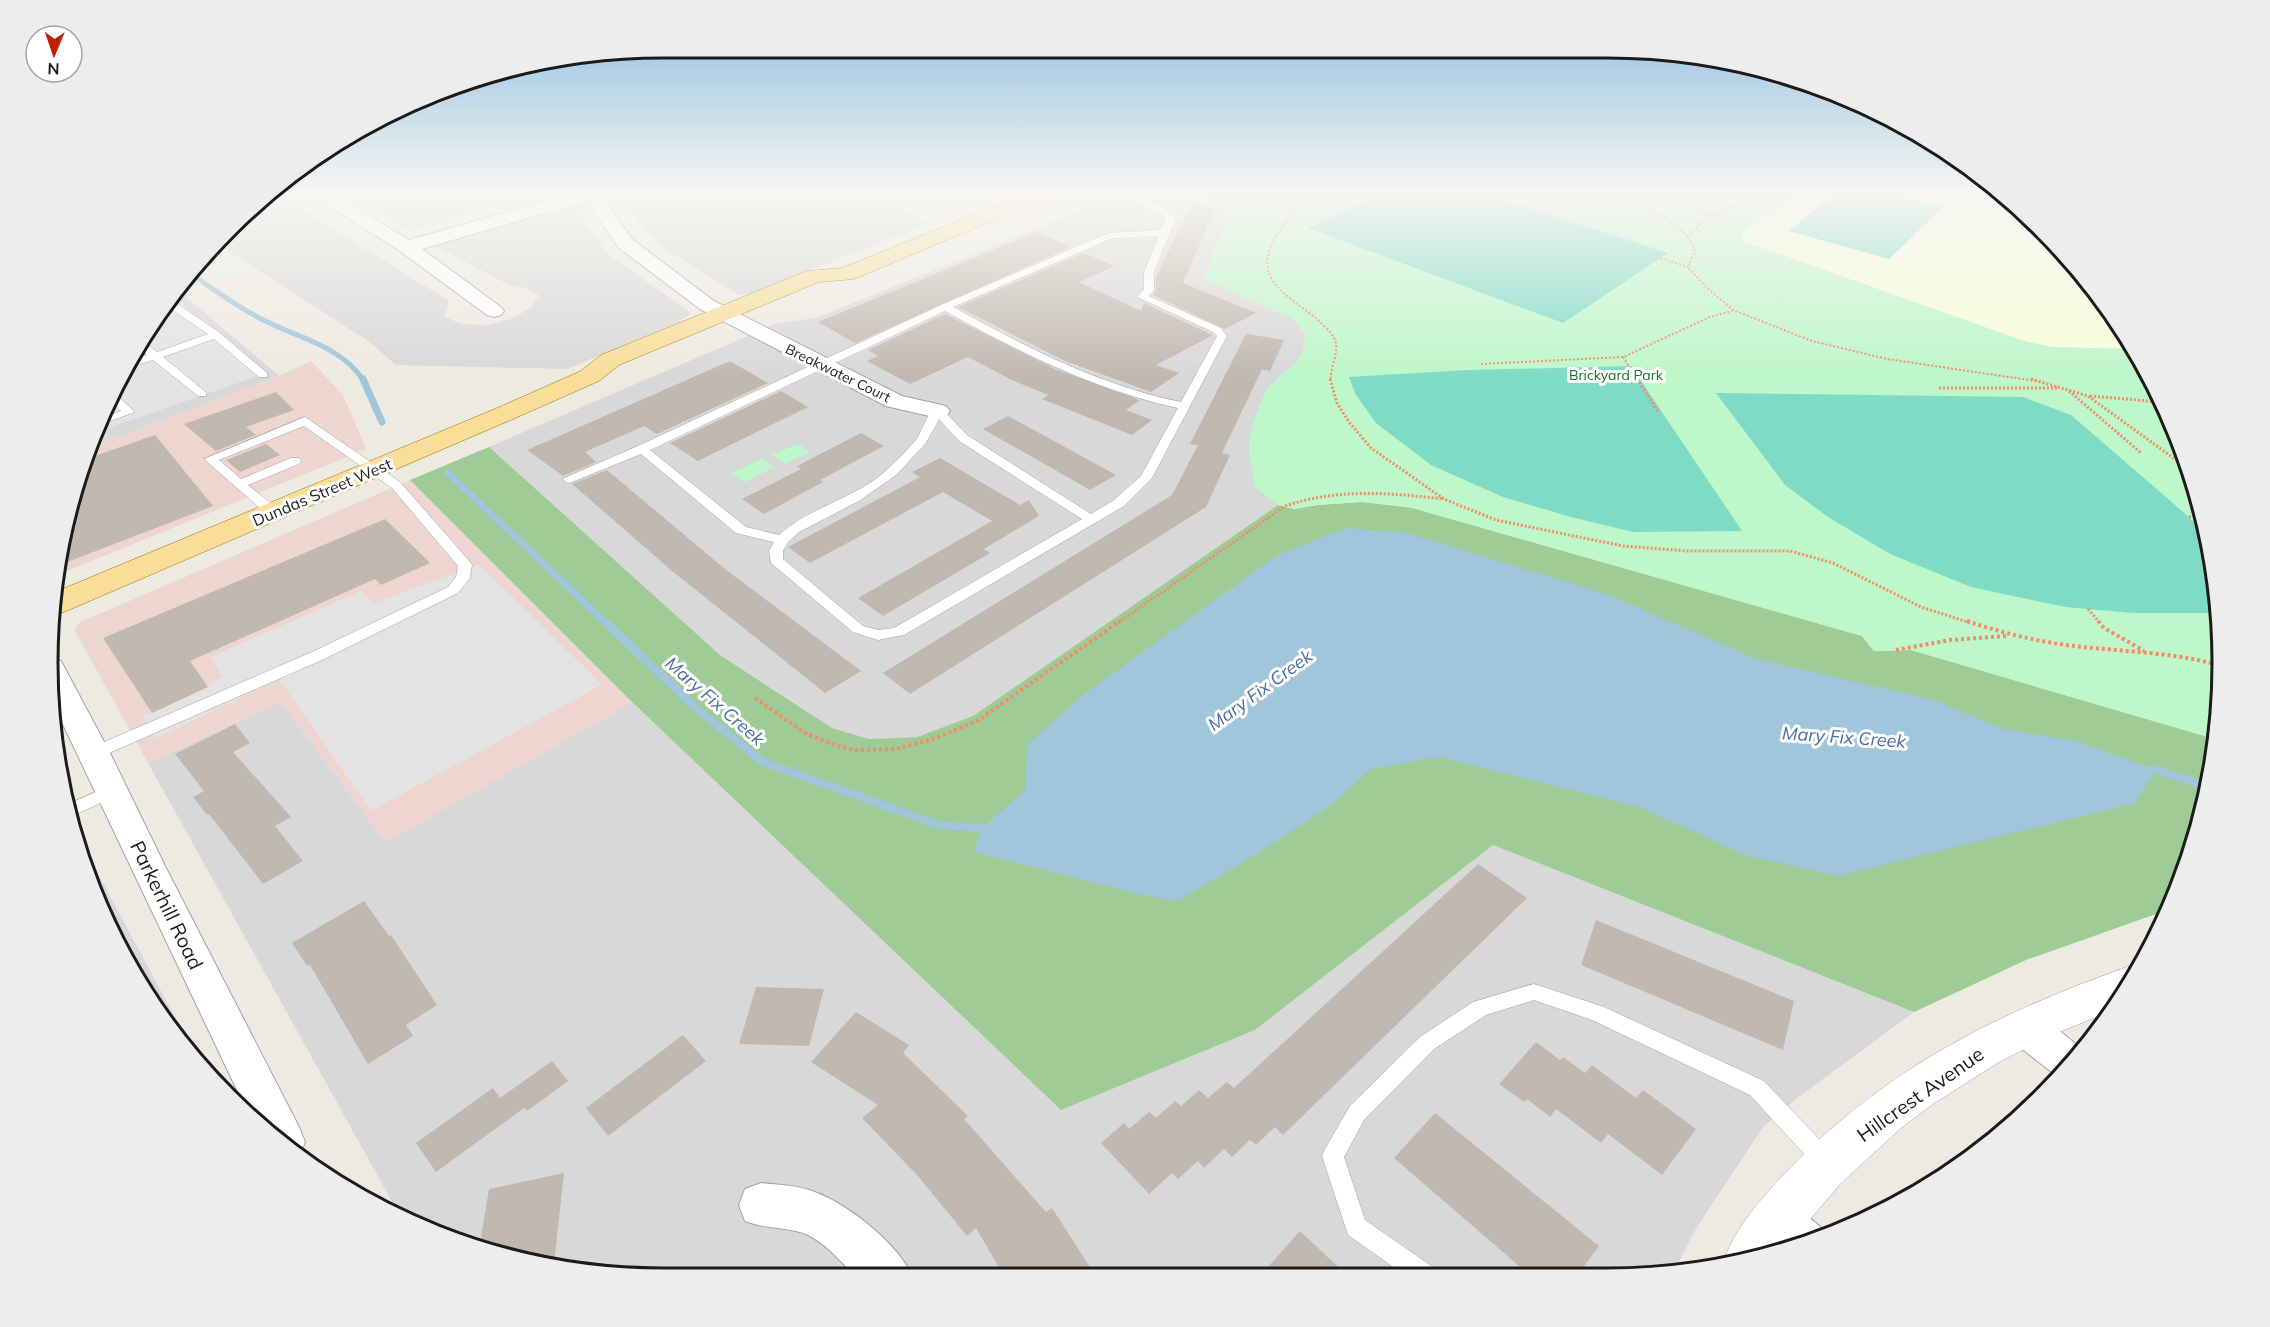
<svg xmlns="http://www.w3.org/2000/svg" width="2270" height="1327" font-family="Mulish,sans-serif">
	<rect width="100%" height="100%" fill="#edeae1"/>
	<g fill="#d9d8d8">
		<polygon points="271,191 280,191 295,205 449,301 444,316 461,324 489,325 514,318 531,307 539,295 525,288 507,284 432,244 505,222 577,208 596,238 608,254 691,313 679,322 567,369 396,365 368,341 216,243 228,229"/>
		<polygon points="340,191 555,191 558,193 495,205 409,231"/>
		<polygon points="614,191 869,191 909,211 928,224 752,293 739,295 662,247 638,222"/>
		<polygon points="1128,191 1191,191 1232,207 1272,309 1293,319 1305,333 1305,350 1294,366 1273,383 1255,486 1278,505 973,716 917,737 869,739 832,728 720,655 489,447 778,323 816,318"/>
		<polygon points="178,290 279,376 90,448 111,392 152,321"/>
		<polygon points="281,702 386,842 632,702 1061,1110 1255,1030 1493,845 1914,1012 1796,1099 1763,1127 1697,1227 1673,1273 1647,1278 623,1278 465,1246 399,1214 148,763"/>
		<polygon points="72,825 192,1049 204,1072 131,972 95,899"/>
		<polygon points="2040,1100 1915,1196 1882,1211 2025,1105"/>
	</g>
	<g fill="#eed5cf">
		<polygon points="311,361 343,395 366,449 57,575 69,504 90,448 279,376"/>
		<polygon points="410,480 632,702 386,842 281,702 148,763 75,631 76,626 83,621"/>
	</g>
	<polygon fill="#f8fed8" points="1795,191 1996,191 2041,228 2118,321 2133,349 2052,347 2024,341 1743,241 1741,234"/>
	<polygon fill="#9ecb96" points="489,447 720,655 832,728 869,739 917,737 973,716 1278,505 1294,509 1317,505 1362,502 1413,508 1862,636 1874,651 1911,650 2215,739 2210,783 2175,899 2170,909 2026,960 1914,1012 1493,845 1255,1030 1061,1110 632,702 410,480"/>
	<g fill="#bdf7ca">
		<path d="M1191,191H1802L1741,234L1743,241L2024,341L2052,347L2133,349L2175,428L2210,543L2222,663L2215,739L1911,650L1874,651L1862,636L1405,506L1362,502L1317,505L1294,509L1278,505L1255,487C1253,474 1250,462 1249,450C1248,437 1259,403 1266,392C1281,367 1305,369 1305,333L1293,319L1203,279L1232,207Z"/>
		<polygon points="798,444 810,452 784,464 772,455"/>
		<polygon points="761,459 774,467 745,482 732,473"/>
	</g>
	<g fill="#7fdbc5">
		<polygon points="1384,191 1478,191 1668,253 1563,323 1308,228"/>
		<polygon points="1838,191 1882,191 1943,207 1889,259 1789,231"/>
		<polygon points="1631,366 1742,531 1633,532 1571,517 1503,497 1431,465 1376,423 1356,395 1349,377 1468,370"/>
		<polygon points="1716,393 2023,397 2071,415 2189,517 2208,538 2217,613 2133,613 2065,607 1971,587 1890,554 1828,517 1785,485"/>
	</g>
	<g fill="#e3e3e3">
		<polygon points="173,295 258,376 102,430 98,426 111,392 152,321"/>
		<polygon points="479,564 602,685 371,811 279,679 155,739 143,715 223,677 210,657 361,591 374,603"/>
	</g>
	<polygon fill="#a1c5da" points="1346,528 1407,533 1609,595 1756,659 1934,700 2003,729 2076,741 2156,770 2135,803 1838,876 1744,855 1640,807 1439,757 1371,769 1331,805 1241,864 1177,901 1139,894 974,852 982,828 1025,790 1028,744 1084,694 1276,556"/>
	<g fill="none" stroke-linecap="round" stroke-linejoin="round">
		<path stroke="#a1c5da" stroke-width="5" d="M191,274C212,288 232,303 254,315C291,337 338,342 364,381"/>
		<g stroke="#a1c5da" stroke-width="7">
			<polyline points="363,379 382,422"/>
			<polyline points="448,473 606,623"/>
		</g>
		<g stroke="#a1c5da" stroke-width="8">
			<polyline points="604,621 698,710 763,762 939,825 989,829"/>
			<polyline points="2147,770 2156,770 2209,787"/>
		</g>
	</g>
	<g fill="#c1b9b0">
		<polygon points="1192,201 1215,209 1183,283 1256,313 1225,329 1153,295 1156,290 1156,278"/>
		<polygon points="1037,232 1070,247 855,343 818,322"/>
		<polygon points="1084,253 1114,266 1079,282 1141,311 1144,303 1213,335 1156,365 1179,373 1151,392 1065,361 958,307"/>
		<polygon points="945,314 1057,370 1140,400 1126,410 1152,420 1132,435 1042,399 1048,395 1012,380 968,357 910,384 867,361 878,356 868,350"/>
		<polygon points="1246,334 1284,340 1270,371 1262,369 1222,453 1230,455 1206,507 910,694 883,673 1172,495 1198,445 1190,444"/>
		<polygon points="730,361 768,383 657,434 644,426 585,452 596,462 563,476 527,450"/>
		<polygon points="781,391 808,407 698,461 670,443"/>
		<polygon points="276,392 294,410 246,427 256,435 216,451 184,424"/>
		<polygon points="1008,416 1116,475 1090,490 983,429"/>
		<polygon points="861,433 884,446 820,480 823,482 764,514 742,499 801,469 797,466"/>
		<polygon points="155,435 213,506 57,566 69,504 86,459"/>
		<polygon points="266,444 280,455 240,472 226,460"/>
		<polygon points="940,458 1020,505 1029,500 1039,516 984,549 990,553 883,616 858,598 992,521 943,492 810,563 788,547 920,477 912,472"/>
		<polygon points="607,470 725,569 861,671 825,693 672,571 572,484"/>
		<polygon points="385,519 430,563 381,585 375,579 190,661 208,687 152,713 103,638"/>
		<polygon points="235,724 250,743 233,752 291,817 275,826 303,861 263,884 209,814 207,815 193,797 204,791 175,754"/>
		<polygon points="1478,864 1527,898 1283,1135 1275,1127 1256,1145 1250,1140 1232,1157 1224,1149 1204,1168 1198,1161 1178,1179 1172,1173 1149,1194 1101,1143 1124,1123 1129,1129 1149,1112 1156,1118 1175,1101 1181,1106 1199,1090 1208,1098 1227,1082 1234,1088"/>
		<polygon points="364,901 389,936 391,935 437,1005 406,1025 413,1036 368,1064 310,965 307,966 292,943"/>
		<polygon points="1596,920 1794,1001 1783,1050 1581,965"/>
		<polygon points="756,987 824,989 809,1046 739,1044"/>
		<polygon points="856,1012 909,1045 903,1053 968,1116 964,1119 1046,1212 1052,1208 1097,1278 1005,1278 976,1228 967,1236 917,1175 862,1118 878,1105 811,1062"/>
		<polygon points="683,1035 706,1061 608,1136 586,1108"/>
		<polygon points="1536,1042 1560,1060 1563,1057 1585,1073 1592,1065 1636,1098 1643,1090 1696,1129 1662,1175 1608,1134 1601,1143 1556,1109 1550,1117 1527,1099 1524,1102 1499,1084"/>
		<polygon points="552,1061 568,1081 527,1111 524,1108 436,1172 416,1143 493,1088 500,1098"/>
		<polygon points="1435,1113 1599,1246 1575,1278 1533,1278 1394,1158"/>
		<polygon points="564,1173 554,1264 479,1249 489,1189"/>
		<polygon points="1300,1231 1350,1278 1258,1278"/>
	</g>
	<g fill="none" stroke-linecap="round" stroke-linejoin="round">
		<g stroke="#a2a2a2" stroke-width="1">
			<g id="service">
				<polygon points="1075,191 1087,191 1036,212 1017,207 1022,204 1035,206"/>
				<path d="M1110,191C1126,191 1168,204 1175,220L1154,272V290L1149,296L1221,328L1227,336L1152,478L1124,506L904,635L878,640L853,632L771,563L769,551L774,542L736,533L641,454L572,482L568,483L562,479L638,446L941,305L1108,233L1161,230L1165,220L1164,216ZM1159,236L1144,272V289L1137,297L1213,332L1217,336L1181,402C1099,385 1026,347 953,307L1113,238ZM945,311C1019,352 1094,390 1178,408L1141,476L1114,500L1091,514L967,435L942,409L938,407C928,411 923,428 918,437C910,448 899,458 889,468C858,498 811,506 779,535L746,527L650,450ZM939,419L959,441L1082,519L894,628L878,630L863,626L783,559V551L788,542L799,532L859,501L896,475L926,443Z"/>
				<polygon points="170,299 220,333 267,373 267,377 259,377 214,339 163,357 206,392 206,396 198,396 153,360 124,369 129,361 147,355 137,347 141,340 157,352 208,334 165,305"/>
				<polygon points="112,391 135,412 99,425 102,418 121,411 109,399"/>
				<polygon points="305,417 400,482 470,562 472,565 470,578 458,593 322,660 100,757 88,757 86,753 88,749 312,652 448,587 456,577 458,566 392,488 304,426 219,460 241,479 291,458 299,458 301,461 299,464 248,485 278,509 280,512 278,515 268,515 204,459"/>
				<polygon points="73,706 79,708 81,712 79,716 52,728 51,716"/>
				<polygon points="112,785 118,787 120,791 118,795 70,817 66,805"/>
				<polygon points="1534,984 1604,1007 1764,1081 1834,1155 1837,1162 1834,1169 1826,1173 1818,1169 1750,1095 1592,1020 1534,1000 1486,1015 1434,1049 1364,1120 1344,1157 1365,1220 1437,1270 1440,1278 1409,1278 1348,1235 1322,1156 1325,1149 1350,1106 1420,1037 1473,1002"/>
			</g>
		</g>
		<g stroke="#a2a2a2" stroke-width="2">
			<g id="minor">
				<polygon points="306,191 328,191 409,240 546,201 581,194 579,191 597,191 633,240 714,301 902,396 946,406 950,411 946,416 938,418 886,406 700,309 619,248 588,203 555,210 422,249 501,307 504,311 501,315 494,317 487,315 400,251"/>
				<path d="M890,191H959C948,205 901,205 890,191Z"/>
				<polygon points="51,658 61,661 110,753 166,868 299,1127 305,1142 299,1156 246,1109 50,697"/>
				<polygon points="2026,1010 2040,1015 2082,1049 2059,1078 2012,1041 2006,1028 2012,1015"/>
				<path d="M761,1183C777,1185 796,1185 812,1191C847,1203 899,1244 913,1278H857C841,1262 827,1244 806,1234C788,1227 765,1229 745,1221L739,1205L745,1189Z"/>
				<path d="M1775,1201C1792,1208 1819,1219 1826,1236L1804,1246L1778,1252L1759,1239L1753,1223L1759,1207Z"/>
			</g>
		</g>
		<g stroke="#a2a2a2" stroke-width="1">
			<path id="tertiary" d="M2130,966L2138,969L2116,1009L2052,1035L1999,1062L1933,1104L1901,1128L1841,1183L1784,1250L1727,1262L1725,1257C1739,1222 1766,1193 1792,1166C1890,1066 2000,1012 2130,966Z"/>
		</g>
		<g stroke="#8f7503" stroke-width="1">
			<polygon id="primary" points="1044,191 1072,191 1069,195 1029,211 1006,215 854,279 819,282 619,365 599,381 513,419 64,612 52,615 53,593 495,409 581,371 601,355 807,271 842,268 995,206 1018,202"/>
		</g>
		<g stroke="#f68b68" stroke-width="2" stroke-dasharray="2 2" stroke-linecap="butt">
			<path d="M1321,191C1304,198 1292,214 1281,229C1247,276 1282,291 1317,319C1323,325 1332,332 1335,340C1340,353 1329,368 1331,381"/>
			<polyline points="1595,191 1633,199 1659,194 1687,209 1696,208 1711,216"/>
			<path d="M1802,191C1762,203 1715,201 1688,237L1695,251L1688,267L1705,286L1733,310L1812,341L1887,359L2036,381"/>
			<polyline points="1949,191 2015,206"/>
			<polyline points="1724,192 1756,199"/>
			<polyline points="1634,199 1665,218 1688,237"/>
			<polyline points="1660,258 1688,267"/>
			<polyline points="1623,357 1638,381"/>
			<polyline points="1481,364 1623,357 1710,317 1732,311"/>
		</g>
		<g stroke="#f68b68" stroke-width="3" stroke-dasharray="2 2" stroke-linecap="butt">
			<polyline points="1330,379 1337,403 1349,422 1371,448 1444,499 1496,520 1623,546 1688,551 1790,551 1833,563 1921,607 1971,623"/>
			<polyline points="1637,379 1659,413"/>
			<polyline points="2031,379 2088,396 2187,468"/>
			<polyline points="1939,388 2059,388"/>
			<polyline points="2069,391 2141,453"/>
			<polyline points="2090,396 2161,402"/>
			<polyline points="2189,517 2202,516"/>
			<polyline points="2088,609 2100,623"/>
			<path d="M1118,623L1285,506C1338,488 1390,493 1444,499"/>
		</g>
		<g stroke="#f68b68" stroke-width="4" stroke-dasharray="3 3" stroke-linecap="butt">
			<path d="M1967,621C1999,632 2032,640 2066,645C2118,652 2171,651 2222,666"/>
			<polyline points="2098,621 2104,628 2144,651"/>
			<polyline points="1896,650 1950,640 2006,636"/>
			<polyline points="755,698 805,733 834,745 855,750 896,749 936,738 977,721 1120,621"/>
		</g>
		<use href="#service" fill="#fff" fill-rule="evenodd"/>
		<use href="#minor" fill="#fff" fill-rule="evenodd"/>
		<use href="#tertiary" fill="#fff" fill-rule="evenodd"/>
		<use href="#primary" fill="#f9de99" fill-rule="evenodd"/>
	</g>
	<linearGradient id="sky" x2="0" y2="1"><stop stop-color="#8bbbe2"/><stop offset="0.51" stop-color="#f7f6f2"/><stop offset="1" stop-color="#f7f6f2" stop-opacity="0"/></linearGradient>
	<rect width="2270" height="377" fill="url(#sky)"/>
	<g text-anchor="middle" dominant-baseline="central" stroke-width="6" stroke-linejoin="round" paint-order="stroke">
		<g font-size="14" fill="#1b1b1b" stroke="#fff">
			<text transform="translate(838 373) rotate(26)">Breakwater Court</text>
		</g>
		<g font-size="14" fill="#0d7525" stroke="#fff">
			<text x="1616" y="375">Brickyard Park</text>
		</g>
		<g font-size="16" fill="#1b1b1b" stroke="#fff">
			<text transform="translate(322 492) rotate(-23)">Dundas Street West</text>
		</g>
		<g font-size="18" font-style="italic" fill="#4b6ba7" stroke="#fff">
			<text transform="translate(1260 690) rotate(-36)">Mary Fix Creek</text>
			<text transform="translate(715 701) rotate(41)">Mary Fix Creek</text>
			<text transform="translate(1844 737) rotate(4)">Mary Fix Creek</text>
		</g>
		<g font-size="20" fill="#1b1b1b" stroke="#fff">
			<text transform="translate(167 905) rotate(64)">Parkerhill Road</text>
			<text transform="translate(1920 1094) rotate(-35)">Hillcrest Avenue</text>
		</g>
	</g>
	<path d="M0 0H2270V1327H0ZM663 58H1607A605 605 0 0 1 2212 663V663A605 605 0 0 1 1607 1268H663A605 605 0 0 1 58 663V663A605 605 0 0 1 663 58Z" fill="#ededed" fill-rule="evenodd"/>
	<path fill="none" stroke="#1b1b1b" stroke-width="3" d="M663 58H1607A605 605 0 0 1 2212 663V663A605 605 0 0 1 1607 1268H663A605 605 0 0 1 58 663V663A605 605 0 0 1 663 58Z"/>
	<g transform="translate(54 54) rotate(182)"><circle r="28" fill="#ffffff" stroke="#a4a4a4" stroke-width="1.5"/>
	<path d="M0-4.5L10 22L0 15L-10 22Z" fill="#c12005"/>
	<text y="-9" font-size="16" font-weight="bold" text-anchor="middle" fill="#1b1b1b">N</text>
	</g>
</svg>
